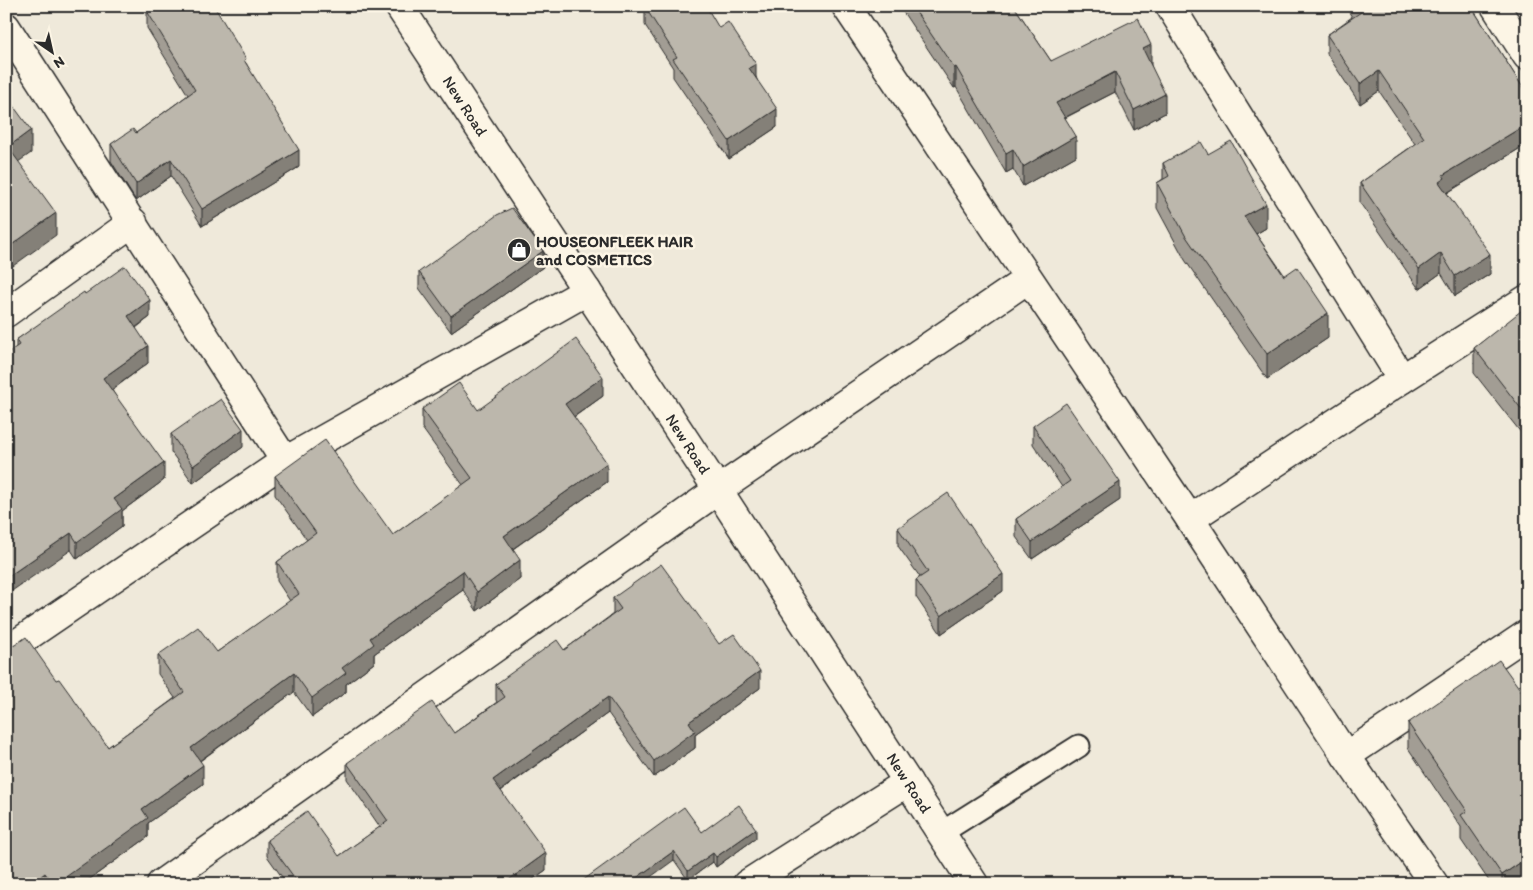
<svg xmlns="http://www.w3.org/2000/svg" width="1533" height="890" font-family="Itim,sans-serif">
	<rect width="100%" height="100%" fill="#efe9da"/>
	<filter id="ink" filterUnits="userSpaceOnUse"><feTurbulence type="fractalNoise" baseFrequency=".02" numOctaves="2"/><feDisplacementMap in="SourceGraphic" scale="10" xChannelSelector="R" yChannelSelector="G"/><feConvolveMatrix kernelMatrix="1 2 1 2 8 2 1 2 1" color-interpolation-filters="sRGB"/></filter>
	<g filter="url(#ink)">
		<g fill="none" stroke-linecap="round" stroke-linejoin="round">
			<g stroke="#2b2b2b" stroke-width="25">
				<polyline id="service" points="941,833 1079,746"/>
			</g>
			<g stroke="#2b2b2b" stroke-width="31">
				<g id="minor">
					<polyline points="846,6 1190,519 1346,756 1434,884"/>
					<polyline points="1170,6 1402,379"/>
					<polyline points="1495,6 1527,56"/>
					<polyline points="6,27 285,461"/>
					<polyline points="6,313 133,222"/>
					<polyline points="718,490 1028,279"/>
					<polyline points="1190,519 1402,379 1527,299"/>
					<polyline points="6,651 285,461 587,291"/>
					<polyline points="1346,756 1527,634"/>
					<polyline points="747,884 908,782"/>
				</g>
			</g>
			<g stroke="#2b2b2b" stroke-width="31">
				<g id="tertiary">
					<polyline points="399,6 718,490 974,884"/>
					<polyline points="161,884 718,490"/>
				</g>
			</g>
			<use href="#service" stroke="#fcf5e5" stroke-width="21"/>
			<use href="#minor" stroke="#fcf5e5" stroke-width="28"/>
			<use href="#tertiary" stroke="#fcf5e5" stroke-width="28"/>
		</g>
		<g fill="#a29d94" stroke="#2b2b2b">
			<polygon points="899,6 1014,6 1051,61 1151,64 1151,65 1165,113 1134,130 1115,92 1065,118 1076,156 1023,186 1013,169 1006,173 956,87 954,88"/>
			<polygon points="1345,6 1471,6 1527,94 1527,144 1447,193 1490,274 1455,296 1441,273 1419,289 1360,203 1360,183 1415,144 1379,91 1360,104 1327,54 1327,35 1352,17"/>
			<polygon points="645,7 719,28 756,77 777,127 729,159 673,77 673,68 645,25"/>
			<polygon points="147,11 246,63 299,167 202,226 171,176 136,201 111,161 111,144 136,133 188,95 147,28"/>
			<polygon points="1208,154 1266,228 1256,234 1328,338 1267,379 1185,260 1157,208 1157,183 1163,179 1163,163"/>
			<polygon points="543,267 451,332 419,288 419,272"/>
			<polygon points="85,294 150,317 136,328 148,363 112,390 164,480 122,511 122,526 77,559 71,550 16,348 16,340"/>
			<polygon points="1527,308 1526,439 1474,373 1474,348"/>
			<polygon points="603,396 574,417 607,482 513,549 520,579 477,611 463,590 374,654 374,663 346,684 346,692 312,717 294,692 200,761 203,784 148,823 148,837 83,884 6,884 56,680 108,747 175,698 158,674 158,655 217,652 290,601 277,581 277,562 307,540 275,495 275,476 393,535 463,485 422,428 422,409 478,410"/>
			<polygon points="1033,426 1120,500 1032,559 1016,537 1016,519 1062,487 1033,444"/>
			<polygon points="171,434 243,447 193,483 171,452"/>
			<polygon points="898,528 1003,591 941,634 916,597 916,580 920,577 898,546"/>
			<polygon points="613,598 719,644 760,688 695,734 695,748 654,777 608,713 501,791 546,870 526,884 287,884 267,856 267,840 339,856 380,827 347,779 347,763 454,733 497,702 496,700 496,684 564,650 613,614"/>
			<polygon points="1527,699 1527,882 1525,884 1491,884 1461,840 1461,827 1408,748 1408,723"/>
			<polygon points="702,832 756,838 716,867 713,862 688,880 674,860 578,884"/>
		</g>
		<g fill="#848078" stroke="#2b2b2b">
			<polygon points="1230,6 1239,6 1230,11"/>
			<polygon points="1151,45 1151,64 1143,69 1143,49"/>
			<polygon points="756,64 756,81 749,68"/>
			<polygon points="956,67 956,87 954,88 954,68"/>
			<polygon points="1379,71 1379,91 1360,104 1360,84"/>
			<polygon points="1115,72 1115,92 1056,122 1056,103"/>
			<polygon points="1165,94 1165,113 1134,130 1134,110"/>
			<polygon points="777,109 777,127 729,159 729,141"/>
			<polygon points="1527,124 1527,144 1445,194 1439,182 1443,175"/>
			<polygon points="31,130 31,153 8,169 8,147"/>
			<polygon points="1076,136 1076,156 1023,186 1023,167"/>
			<polygon points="1013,149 1013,169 1006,173 1006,153"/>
			<polygon points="299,150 299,167 202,226 202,209"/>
			<polygon points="171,159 171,176 136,201 136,184"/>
			<polygon points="1266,204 1266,228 1244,241 1244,216"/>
			<polygon points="56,213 56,235 6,271 6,249"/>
			<polygon points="543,251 543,267 451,332 451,316"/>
			<polygon points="1441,253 1441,273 1419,289 1419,269"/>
			<polygon points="1490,254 1490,274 1455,296 1455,276"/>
			<polygon points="150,300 150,317 128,333 128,316"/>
			<polygon points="1328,313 1328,338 1267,379 1267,354"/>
			<polygon points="148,346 148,363 103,396 103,378"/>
			<polygon points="603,377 603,396 565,423 565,404"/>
			<polygon points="1527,414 1527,439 1526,439 1526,415"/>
			<polygon points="243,429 243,447 193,483 193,466"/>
			<polygon points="164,463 164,480 122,511 122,526 77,559 77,542 114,499"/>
			<polygon points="607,463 607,482 504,555 504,536"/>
			<polygon points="1120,482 1120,500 1032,559 1032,542"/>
			<polygon points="71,533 71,550 6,595 6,578"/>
			<polygon points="520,560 520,579 477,611 477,592"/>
			<polygon points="463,571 463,590 374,654 374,663 346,684 346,692 312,717 312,698 370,638"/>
			<polygon points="1003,574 1003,591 941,634 941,616"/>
			<polygon points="760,671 760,688 695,734 695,748 654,777 654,761 689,722"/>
			<polygon points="294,673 294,692 191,767 191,748"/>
			<polygon points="608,697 608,713 493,796 493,780"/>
			<polygon points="203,765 203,784 148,823 148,837 83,884 56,884 142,809"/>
			<polygon points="756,829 756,838 716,867 716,857"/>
			<polygon points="674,851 674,860 641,884 628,884"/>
			<polygon points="546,853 546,870 526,884 503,884"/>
			<polygon points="713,853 713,862 688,880 688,871"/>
			<polygon points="1527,858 1527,882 1525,884 1502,884 1502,875"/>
			<polygon points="45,873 45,884 31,884"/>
		</g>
		<g fill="#bcb7ac" stroke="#2b2b2b">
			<polygon points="154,6 214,6 246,59 244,60 299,150 202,209 171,159 136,184 111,144 133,129 136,133 195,90 147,11"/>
			<polygon points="647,6 706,6 719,28 728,22 756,64 749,68 777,109 729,141 673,59 677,57 645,7"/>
			<polygon points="912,6 1014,6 1051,61 1138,18 1151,45 1143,49 1165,94 1134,110 1115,72 1056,103 1076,136 1023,167 1013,149 1006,153 956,67 954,68"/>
			<polygon points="1357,6 1471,6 1527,94 1527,124 1443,175 1445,178 1439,182 1490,254 1455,276 1441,253 1419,269 1360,183 1424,138 1379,71 1360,84 1327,35 1361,12"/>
			<polygon points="6,96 31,130 8,147 56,213 6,249"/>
			<polygon points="1231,141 1266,204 1244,216 1284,276 1297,267 1328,313 1267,354 1185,235 1157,183 1169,176 1163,163 1201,142 1208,154"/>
			<polygon points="512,208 543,251 451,316 419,272 497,215"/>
			<polygon points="125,266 150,300 128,316 148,346 103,378 164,463 114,499 122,509 77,542 71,533 6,578 6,354 19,345 16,340 84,292 85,294"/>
			<polygon points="1526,307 1527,308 1526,415 1474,348"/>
			<polygon points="576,339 603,377 565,404 607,463 504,536 520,560 477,592 463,571 370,638 374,644 342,668 346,673 312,698 294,673 191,748 203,765 142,809 148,818 56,884 53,884 45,873 31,884 6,884 6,648 15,645 26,637 56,680 59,679 108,747 184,692 158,655 198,627 217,652 299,594 277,562 316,533 275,476 325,440 393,535 472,478 422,409 459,383 478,410"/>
			<polygon points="221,399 243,429 193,466 171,434"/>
			<polygon points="1066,403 1120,482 1032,542 1016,519 1070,481 1033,426"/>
			<polygon points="948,493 1003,574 941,616 916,580 928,572 898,528"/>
			<polygon points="661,564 719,644 734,634 760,671 689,722 695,731 654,761 608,697 493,780 546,853 503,884 299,884 267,840 307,811 339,856 388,821 347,763 432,702 454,733 505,697 496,684 557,640 564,650 621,609 613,598"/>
			<polygon points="1499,660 1527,699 1527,858 1502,875 1461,815 1467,811 1408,723"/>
			<polygon points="739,805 756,829 716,857 713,853 688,871 674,851 628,884 578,884 684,807 702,832"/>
		</g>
	</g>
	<defs>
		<g id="shop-disc" transform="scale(1.25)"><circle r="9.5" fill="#2b2b2b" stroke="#fcf5e5"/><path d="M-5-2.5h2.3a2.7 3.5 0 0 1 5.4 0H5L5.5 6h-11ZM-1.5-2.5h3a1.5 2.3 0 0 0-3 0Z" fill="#fff"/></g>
	</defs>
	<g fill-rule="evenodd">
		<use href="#shop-disc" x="519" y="250"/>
	</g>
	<g text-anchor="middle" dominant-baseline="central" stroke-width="5" stroke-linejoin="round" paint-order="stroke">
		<g font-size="16" fill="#2b2b2b" stroke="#fcf5e5">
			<text transform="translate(465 106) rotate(57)">New Road</text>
			<text transform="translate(688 444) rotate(57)">New Road</text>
			<text transform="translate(909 783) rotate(57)">New Road</text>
		</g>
		<g font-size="16" font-weight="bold" fill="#2b2b2b" stroke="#fcf5e5" text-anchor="start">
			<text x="536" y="241">HOUSEONFLEEK HAIR<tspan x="536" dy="18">and COSMETICS</tspan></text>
		</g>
	</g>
	<rect width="1533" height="890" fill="none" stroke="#fcf5e5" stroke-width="25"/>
	<rect x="12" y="12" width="1508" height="865" fill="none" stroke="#2b2b2b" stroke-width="2" filter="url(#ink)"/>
	<g transform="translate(52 52) rotate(146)" stroke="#fcf5e5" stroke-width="4" paint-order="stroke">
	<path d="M0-4L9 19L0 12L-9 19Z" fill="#2b2b2b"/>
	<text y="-8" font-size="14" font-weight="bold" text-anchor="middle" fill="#2b2b2b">N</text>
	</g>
</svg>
